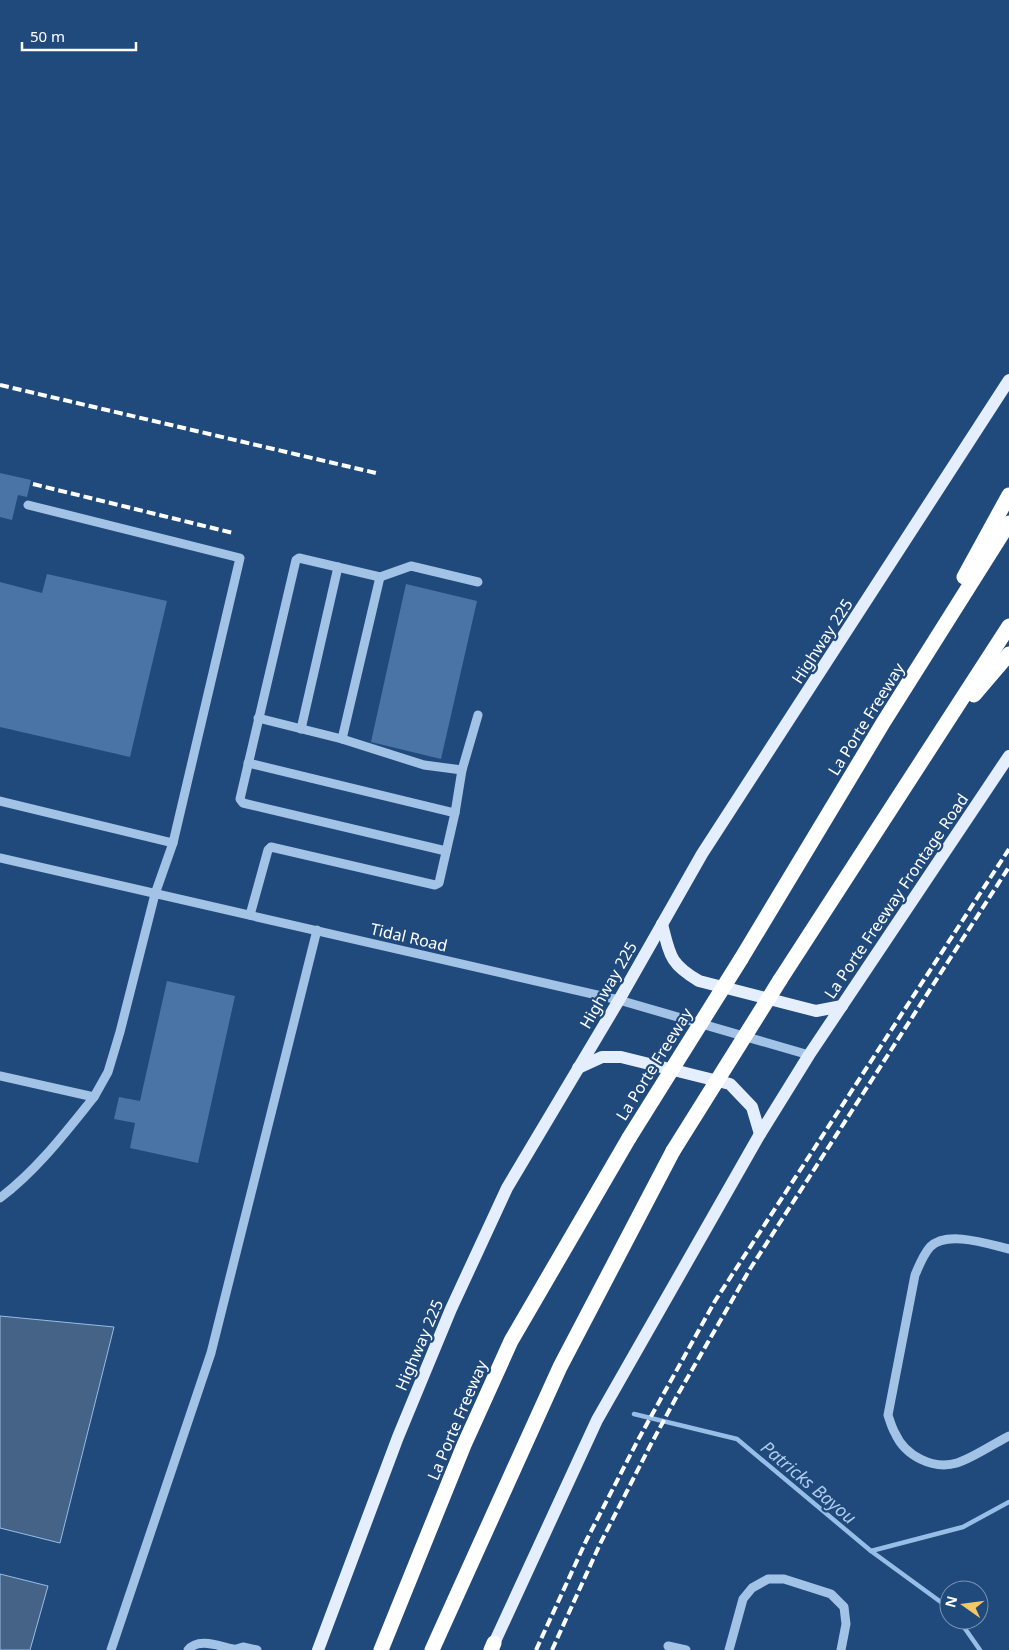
<svg xmlns="http://www.w3.org/2000/svg" width="1009" height="1650" font-family="'Noto Sans',sans-serif">
	<rect width="100%" height="100%" fill="#204a7c"/>
	<g fill="#446387" stroke="#97bee7">
		<polygon points="0,1316 114,1327 60,1543 0,1528"/>
		<polygon points="0,1574 48,1586 30,1650 0,1650"/>
	</g>
	<g fill="none" stroke-linecap="round" stroke-linejoin="round">
		<g stroke="#97bee7" stroke-width="4.5">
			<polyline points="634,1414 737,1439 871,1551 949,1608"/>
			<polyline points="871,1551 963,1527 1009,1502"/>
			<polyline points="959,1620 980,1650"/>
		</g>
	</g>
	<g fill="#4974a5">
		<polygon points="0,473 31,480 27,497 18,495 12,520 0,517"/>
		<polygon points="47,574 167,601 130,757 0,727 0,582 42,593"/>
		<polygon points="406,584 477,601 441,759 371,742"/>
		<polygon points="167,981 235,996 198,1163 130,1148 135,1123 114,1119 119,1097 140,1101"/>
	</g>
	<g fill="none" stroke-linecap="round" stroke-linejoin="round">
		<g stroke="#a3c3e6" stroke-width="9">
			<polyline points="380,577 411,566 478,582"/>
			<polyline points="258,718 342,739 424,765 462,770"/>
			<polyline points="301,729 338,567"/>
			<polyline points="342,739 380,577 299,558 296,560 240,799 243,803 446,851"/>
			<polyline points="248,763 455,813"/>
			<polyline points="0,801 173,843"/>
			<polyline points="0,858 619,1000 809,1055"/>
			<polyline points="250,915 268,850 271,847 435,885 439,883 455,813 462,770 478,715"/>
			<polyline points="0,1076 94,1097 108,1072 120,1032 155,894 173,843 240,558 28,505"/>
			<path d="M0,1198C37,1170 65,1133 94,1097"/>
			<path d="M1009,1249C988,1244 947,1230 930,1247C923,1255 919,1266 915,1275L888,1415C890,1421 892,1428 895,1433C905,1456 933,1470 957,1463C971,1459 995,1443 1009,1436"/>
			<polyline points="668,1646 686,1650"/>
			<polyline points="111,1650 211,1353 317,930"/>
			<path d="M188,1650C198,1637 219,1646 233,1649"/>
			<polyline points="233,1650 243,1647 257,1650"/>
			<polyline points="729,1650 743,1599 752,1588 768,1579 784,1579 831,1594 844,1607 846,1624 841,1650"/>
		</g>
		<g stroke="#e4eefd" stroke-width="12">
			<path d="M662,924C670,956 670,964 699,981L816,1011L842,1006"/>
			<polyline points="578,1068 602,1057 621,1057 730,1084 752,1107 760,1134"/>
			<polyline points="318,1650 398,1437 451,1309 507,1188 619,1000 702,854 1009,380"/>
			<polyline points="491,1650 597,1420 760,1134 809,1055 1009,756"/>
		</g>
		<g stroke="#fff" stroke-width="15">
			<polyline points="964,577 1009,495"/>
			<polyline points="974,695 1009,654"/>
			<polyline points="741,959 883,723 1009,523"/>
			<polyline points="780,980 1009,626"/>
			<polyline points="381,1650 464,1445 511,1341 629,1138"/>
			<polyline points="432,1650 560,1367 673,1151"/>
			<polyline points="491,1650 494,1643"/>
		</g>
		<g stroke="#fff" stroke-width="4" stroke-dasharray="9 4" stroke-linecap="butt">
			<polyline points="0,385 376,473"/>
			<polyline points="33,484 233,533"/>
			<polyline points="536,1650 586,1541 638,1440 715,1301 1009,849"/>
			<polyline points="552,1650 600,1544 650,1446 677,1396 750,1269 1009,867"/>
		</g>
		<g stroke="#fff" stroke-width="15">
			<polyline points="629,1138 741,959"/>
			<polyline points="673,1151 780,980"/>
		</g>
	</g>
	<g text-anchor="middle" dominant-baseline="central" stroke-width="4.5" stroke-linejoin="round" paint-order="stroke">
		<g font-size="16" fill="#fff" stroke="#204a7c">
			<text transform="translate(822 641) rotate(-57)">Highway 225</text>
			<text transform="translate(866 719) rotate(-58)">La Porte Freeway</text>
			<text transform="translate(896 896) rotate(-56)">La Porte Freeway Frontage Road</text>
			<text transform="translate(409 937) rotate(13)">Tidal Road</text>
			<text transform="translate(608 985) rotate(-60)">Highway 225</text>
			<text transform="translate(654 1064) rotate(-58)">La Porte Freeway</text>
			<text transform="translate(419 1345) rotate(-67)">Highway 225</text>
			<text transform="translate(457 1420) rotate(-67)">La Porte Freeway</text>
		</g>
		<g font-size="18" font-style="italic" fill="#aecdee" stroke="#204a7c">
			<text transform="translate(809 1482) rotate(40)">Patricks Bayou</text>
		</g>
	</g>
	<g transform="translate(964 1605) rotate(284)"><circle r="24" fill="#204a7c" stroke="#7992b0"/>
	<path d="M0-4L9 19L0 12L-9 19Z" fill="#f3c764"/>
	<text y="-8" font-size="14" font-weight="bold" text-anchor="middle" fill="#ffffff">N</text>
	</g>
	<path d="M22 42v8h114v-8" fill="none" stroke="#ffffff" stroke-width="2.5"/>
	<text x="30" y="42" font-size="15" fill="#ffffff" stroke="#204a7c" stroke-width="4" paint-order="stroke">50 m</text>
</svg>
